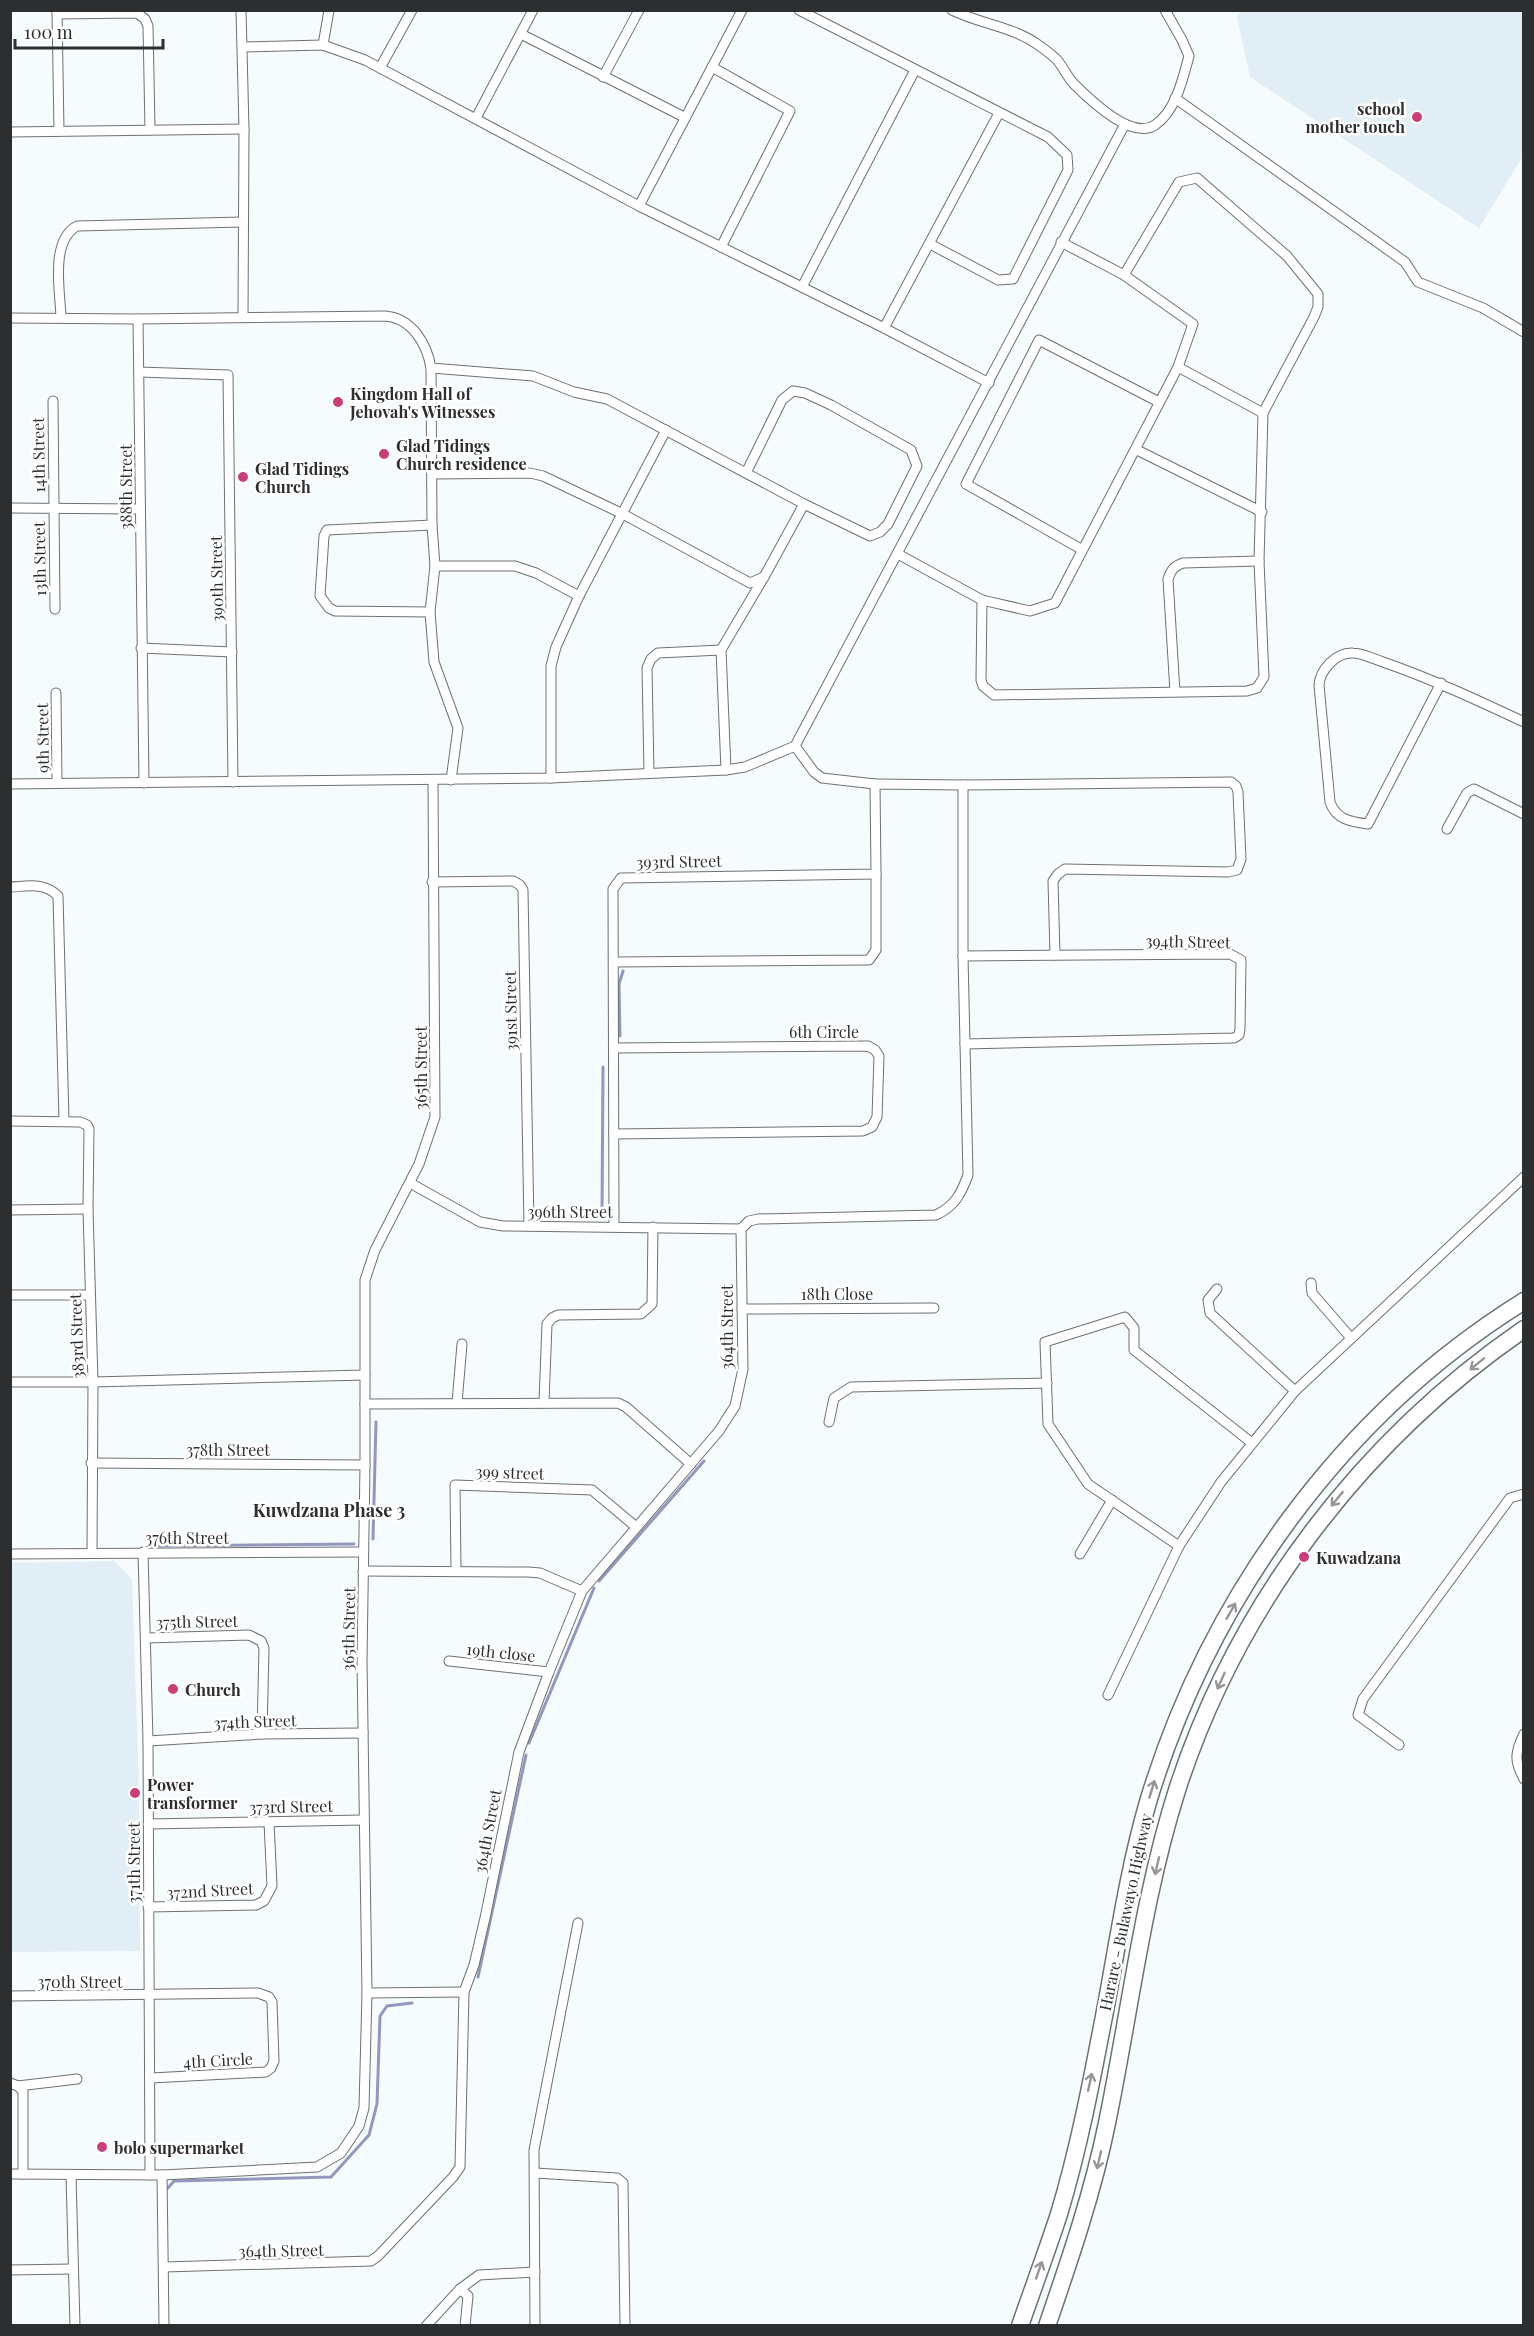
<svg xmlns="http://www.w3.org/2000/svg" width="1534" height="2336" font-family="'Playfair Display',serif">
	<rect width="100%" height="100%" fill="#f6fbfe"/>
	<g fill="#e1eef5">
		<polygon points="1242,10 1523,11 1523,156 1479,228 1250,77 1237,17"/>
		<polygon points="114,1561 132,1579 139,1789 131,1789 132,1798 139,1798 140,1951 11,1952 11,1563"/>
	</g>
	<g fill="none" stroke-linecap="round" stroke-linejoin="round">
		<g stroke="#9497bd" stroke-width="3">
			<polyline points="620,1036 619,984 623,971"/>
			<polyline points="602,1216 603,1067"/>
			<polyline points="373,1539 376,1422"/>
			<polyline points="147,1546 354,1544"/>
			<polyline points="599,1581 704,1461"/>
			<polyline points="529,1743 594,1588"/>
			<polyline points="478,1977 526,1755"/>
			<polyline points="168,2188 174,2181 331,2177 369,2135 377,2104 380,2016 387,2006 412,2003"/>
		</g>
		<g stroke="#6c7173" stroke-width="11">
			<g id="street">
				<polyline points="241,10 244,129 243,317"/>
				<polyline points="799,10 1048,137 1067,155 1068,170 1013,279 998,280 930,244"/>
				<path d="M952,10C980,24 1011,26 1037,44C1044,49 1053,55 1058,61C1064,69 1068,78 1074,84C1089,99 1132,141 1155,125C1176,111 1183,78 1189,56L1182,40L1165,10"/>
				<polyline points="57,11 59,131"/>
				<polyline points="57,14 137,13 145,19 148,26 150,130"/>
				<polyline points="521,34 684,117"/>
				<polyline points="323,45 329,10"/>
				<polyline points="243,47 323,45 365,60 639,206 884,328 989,383"/>
				<polyline points="712,67 790,111 721,247"/>
				<polyline points="380,68 412,10"/>
				<polyline points="603,77 639,10"/>
				<polyline points="1175,98 1405,262 1418,282 1483,308 1524,332"/>
				<polyline points="476,118 533,10"/>
				<polyline points="10,132 244,129"/>
				<polyline points="639,206 742,10"/>
				<polyline points="802,287 915,70"/>
				<path d="M61,317C60,290 50,241 77,226L243,222"/>
				<path d="M10,318L138,319L385,316C412,318 427,344 431,368L432,525L435,566L430,612L434,662L458,728L451,780"/>
				<polyline points="138,319 144,783"/>
				<polyline points="884,328 999,113"/>
				<polyline points="1178,367 1263,413"/>
				<polyline points="431,368 533,376 574,392 607,399 804,504 870,536 880,532 888,524 917,466 911,450 831,405 805,393 793,391 782,400 746,473"/>
				<polyline points="139,372 228,375 233,782"/>
				<polyline points="53,401 55,609"/>
				<polyline points="1137,450 1262,512"/>
				<polyline points="433,474 530,473 543,476 623,514 750,583 764,577"/>
				<polyline points="10,508 140,509"/>
				<polyline points="1081,549 966,484 1039,340 1159,402"/>
				<polyline points="898,554 982,600 1030,611 1055,603 1178,367 1193,324 1124,275 1061,242"/>
				<polyline points="435,566 515,566 536,573 579,596"/>
				<polyline points="982,600 981,680 983,686 994,695 1247,691 1257,688 1264,677 1259,561 1263,413 1314,317 1318,307 1318,294 1287,256 1197,178 1179,182 1124,275"/>
				<polyline points="430,612 335,611 329,608 320,596 324,536 327,530 432,525"/>
				<polyline points="141,648 232,652"/>
				<path d="M1441,683L1368,824C1352,822 1336,820 1330,802L1319,685C1320,670 1336,652 1353,653C1362,653 1374,659 1383,662C1432,679 1477,700 1524,722"/>
				<path d="M1175,692L1168,579C1171,570 1174,566 1183,563L1259,561"/>
				<polyline points="56,693 57,783"/>
				<polyline points="795,746 1125,124"/>
				<polyline points="726,770 721,650 764,577 804,504"/>
				<polyline points="649,773 647,668 651,659 658,653 721,650"/>
				<polyline points="551,778 551,666 556,647 579,596 666,430"/>
				<polyline points="10,784 551,778 726,770 745,767 795,746 814,772 822,778 875,784"/>
				<polyline points="1447,829 1467,793 1474,789 1524,814"/>
				<polyline points="432,882 513,881 520,885 523,890 529,1226"/>
				<path d="M10,887C29,886 44,882 58,896L64,1120"/>
				<polyline points="963,956 1230,954 1241,960 1240,1029 1239,1035 1234,1038 965,1044"/>
				<polyline points="614,962 869,960 876,950 876,874"/>
				<polyline points="10,1121 80,1122 87,1125 89,1129 88,1209 93,1382 92,1553"/>
				<polyline points="614,1134 863,1131 872,1127 877,1117 879,1056 875,1050 868,1046 615,1048"/>
				<polyline points="410,1183 480,1222 503,1226 741,1229"/>
				<polyline points="10,1210 88,1209"/>
				<polyline points="614,1226 613,889 621,878 876,874 875,784 963,785 1231,782 1236,786 1238,792 1241,859 1237,870 1228,872 1065,869 1058,874 1053,881 1055,955"/>
				<path d="M741,1229L749,1221L758,1219L936,1215C955,1206 961,1194 968,1175L963,956V785"/>
				<polyline points="1311,1283 1312,1293 1351,1338"/>
				<polyline points="1217,1289 1208,1300 1210,1313 1295,1391"/>
				<polyline points="10,1295 90,1295"/>
				<polyline points="742,1309 934,1308"/>
				<polyline points="10,1382 93,1382 365,1375"/>
				<polyline points="544,1402 547,1324 552,1318 558,1315 641,1314 652,1304 653,1227"/>
				<polyline points="457,1403 462,1344"/>
				<polyline points="365,1404 618,1403 626,1407 691,1464"/>
				<polyline points="829,1422 834,1398 851,1387 1047,1383"/>
				<polyline points="91,1463 365,1465"/>
				<polyline points="1179,1546 1088,1484 1048,1424 1045,1342 1125,1317 1134,1328 1134,1350 1252,1443"/>
				<polyline points="143,1552 148,1741 150,2175"/>
				<polyline points="10,1554 363,1552"/>
				<polyline points="1080,1554 1112,1500"/>
				<polyline points="456,1570 455,1485 592,1490 635,1526"/>
				<polyline points="363,1571 528,1572 540,1573 582,1591"/>
				<polyline points="146,1638 249,1635 261,1641 264,1648 262,1734"/>
				<polyline points="449,1661 549,1672"/>
				<polyline points="1108,1695 1179,1546 1221,1482 1295,1391 1524,1177"/>
				<path d="M1524,1734C1515,1752 1514,1761 1524,1779"/>
				<polyline points="148,1741 262,1734 363,1733"/>
				<polyline points="1399,1745 1358,1715 1363,1699 1510,1498 1524,1494"/>
				<polyline points="148,1824 363,1820"/>
				<polyline points="148,1907 256,1905 264,1901 272,1886 269,1822"/>
				<polyline points="367,1993 464,1992"/>
				<polyline points="10,1996 258,1993 269,1997 272,2002 274,2061 271,2068 266,2072 151,2078"/>
				<polyline points="10,2083 18,2086 23,2091 23,2174"/>
				<polyline points="18,2086 77,2079"/>
				<polyline points="535,2173 617,2178 623,2183 625,2326"/>
				<polyline points="10,2174 162,2175 317,2167 341,2153 359,2126 364,2108 367,1993 362,1661 365,1465 365,1280 375,1250 419,1164 435,1117 433,780"/>
				<polyline points="71,2175 75,2326"/>
				<polyline points="162,2175 164,2326"/>
				<polyline points="164,2267 371,2261 378,2256 453,2177 460,2167 464,1992 474,1965 485,1918 519,1752 549,1672 582,1591 719,1431 735,1406 743,1369 741,1229"/>
				<polyline points="10,2270 72,2269"/>
				<polyline points="460,2289 479,2275 535,2272"/>
				<polyline points="426,2326 460,2289 468,2296 465,2326"/>
				<polyline points="535,2326 534,2150 578,1923"/>
			</g>
		</g>
		<g stroke="#6c7173" stroke-width="19">
			<g id="highway">
				<path d="M1020,2326C1033,2288 1047,2251 1059,2214C1079,2148 1092,2079 1105,2011C1118,1942 1128,1871 1148,1802C1209,1599 1342,1414 1524,1301"/>
				<path d="M1047,2326C1070,2259 1093,2192 1107,2123C1130,2011 1143,1896 1178,1787C1239,1601 1364,1439 1524,1329"/>
			</g>
		</g>
		<use href="#street" stroke="#fff" stroke-width="9"/>
		<use href="#highway" stroke="#fff" stroke-width="16"/>
	</g>
	<defs><path id="oneway-shaft" d="M-6 0H5M1.5-3L5.5 0L1.5 3" fill="none" stroke-width="1.6" stroke-linecap="round" stroke-linejoin="round" transform="scale(1.5)"/></defs>
	<g stroke="#969697">
		<use href="#oneway-shaft" transform="translate(1477 1364) rotate(141)"/>
		<use href="#oneway-shaft" transform="translate(1337 1499) rotate(129)"/>
		<use href="#oneway-shaft" transform="translate(1231 1611) rotate(-60)"/>
		<use href="#oneway-shaft" transform="translate(1221 1681) rotate(114)"/>
		<use href="#oneway-shaft" transform="translate(1152 1789) rotate(-73)"/>
		<use href="#oneway-shaft" transform="translate(1157 1866) rotate(103)"/>
		<use href="#oneway-shaft" transform="translate(1090 2082) rotate(-78)"/>
		<use href="#oneway-shaft" transform="translate(1099 2160) rotate(103)"/>
		<use href="#oneway-shaft" transform="translate(1039 2270) rotate(-71)"/>
	</g>
	<g fill="#c83f79" stroke="#fff" stroke-width="2">
		<circle cx="1417" cy="117" r="6"/>
		<circle cx="338" cy="402" r="6"/>
		<circle cx="384" cy="454" r="6"/>
		<circle cx="243" cy="477" r="6"/>
		<circle cx="1304" cy="1557" r="6"/>
		<circle cx="173" cy="1689" r="6"/>
		<circle cx="135" cy="1793" r="6"/>
		<circle cx="102" cy="2147" r="6"/>
	</g>
	<g text-anchor="middle" dominant-baseline="central" stroke-width="5" stroke-linejoin="round" paint-order="stroke">
		<g font-size="16" font-weight="bold" fill="#2c2e2f" stroke="#fff" text-anchor="start">
			<text x="1405" y="108" text-anchor="end">school<tspan x="1405" dy="18">mother touch</tspan></text>
			<text x="350" y="393">Kingdom Hall of<tspan x="350" dy="18">Jehovah's Witnesses</tspan></text>
			<text x="396" y="445">Glad Tidings<tspan x="396" dy="18">Church residence</tspan></text>
			<text x="255" y="468">Glad Tidings<tspan x="255" dy="18">Church</tspan></text>
			<text x="1316" y="1557">Kuwadzana</text>
			<text x="185" y="1689">Church</text>
			<text x="147" y="1784">Power<tspan x="147" dy="18">transformer</tspan></text>
			<text x="114" y="2147">bolo supermarket</text>
		</g>
		<g font-size="16" fill="#2c2e2f" stroke="#fff">
			<text transform="translate(38 455) rotate(-91)">14th Street</text>
			<text transform="translate(125 487) rotate(-90)">388th Street</text>
			<text transform="translate(39 559) rotate(-91)">13th Street</text>
			<text transform="translate(216 579) rotate(-91)">390th Street</text>
			<text transform="translate(42 738) rotate(-91)">9th Street</text>
			<text transform="translate(679 861) rotate(-1)">393rd Street</text>
			<text transform="translate(1188 941) rotate(1)">394th Street</text>
			<text transform="translate(510 1011) rotate(-91)">391st Street</text>
			<text x="824" y="1031">6th Circle</text>
			<text transform="translate(420 1068) rotate(-90)">365th Street</text>
			<text x="570" y="1211">396th Street</text>
			<text x="837" y="1293">18th Close</text>
			<text transform="translate(726 1327) rotate(-90)">364th Street</text>
			<text transform="translate(76 1336) rotate(-92)">383rd Street</text>
			<text x="228" y="1449">378th Street</text>
			<text transform="translate(510 1472) rotate(2)">399 street</text>
			<text x="187" y="1537">376th Street</text>
			<text transform="translate(197 1621) rotate(-1)">375th Street</text>
			<text transform="translate(348 1629) rotate(-89)">365th Street</text>
			<text transform="translate(501 1652) rotate(6)">19th close</text>
			<text transform="translate(255 1721) rotate(-2)">374th Street</text>
			<text transform="translate(291 1806) rotate(-1)">373rd Street</text>
			<text transform="translate(487 1831) rotate(-79)">364th Street</text>
			<text transform="translate(133 1863) rotate(-90)">371th Street</text>
			<text transform="translate(210 1890) rotate(-3)">372nd Street</text>
			<text transform="translate(1125 1912) rotate(-78)">Harare - Bulawayo Highway</text>
			<text x="80" y="1981">370th Street</text>
			<text transform="translate(218 2060) rotate(-3)">4th Circle</text>
			<text transform="translate(281 2250) rotate(-1)">364th Street</text>
		</g>
		<g font-size="18" font-weight="bold" fill="#2c2e2f" stroke="#fff">
			<text x="329" y="1510">Kuwdzana Phase 3</text>
		</g>
	</g>
	<rect width="1534" height="2336" fill="none" stroke="#2c2e2f" stroke-width="24"/>
	<path d="M15 39v9h148v-9" fill="none" stroke="#2c2e2f" stroke-width="3"/>
	<text x="24" y="39" font-size="18" fill="#2c2e2f" stroke="#ffffff" stroke-width="4.5" paint-order="stroke">100 m</text>
</svg>
